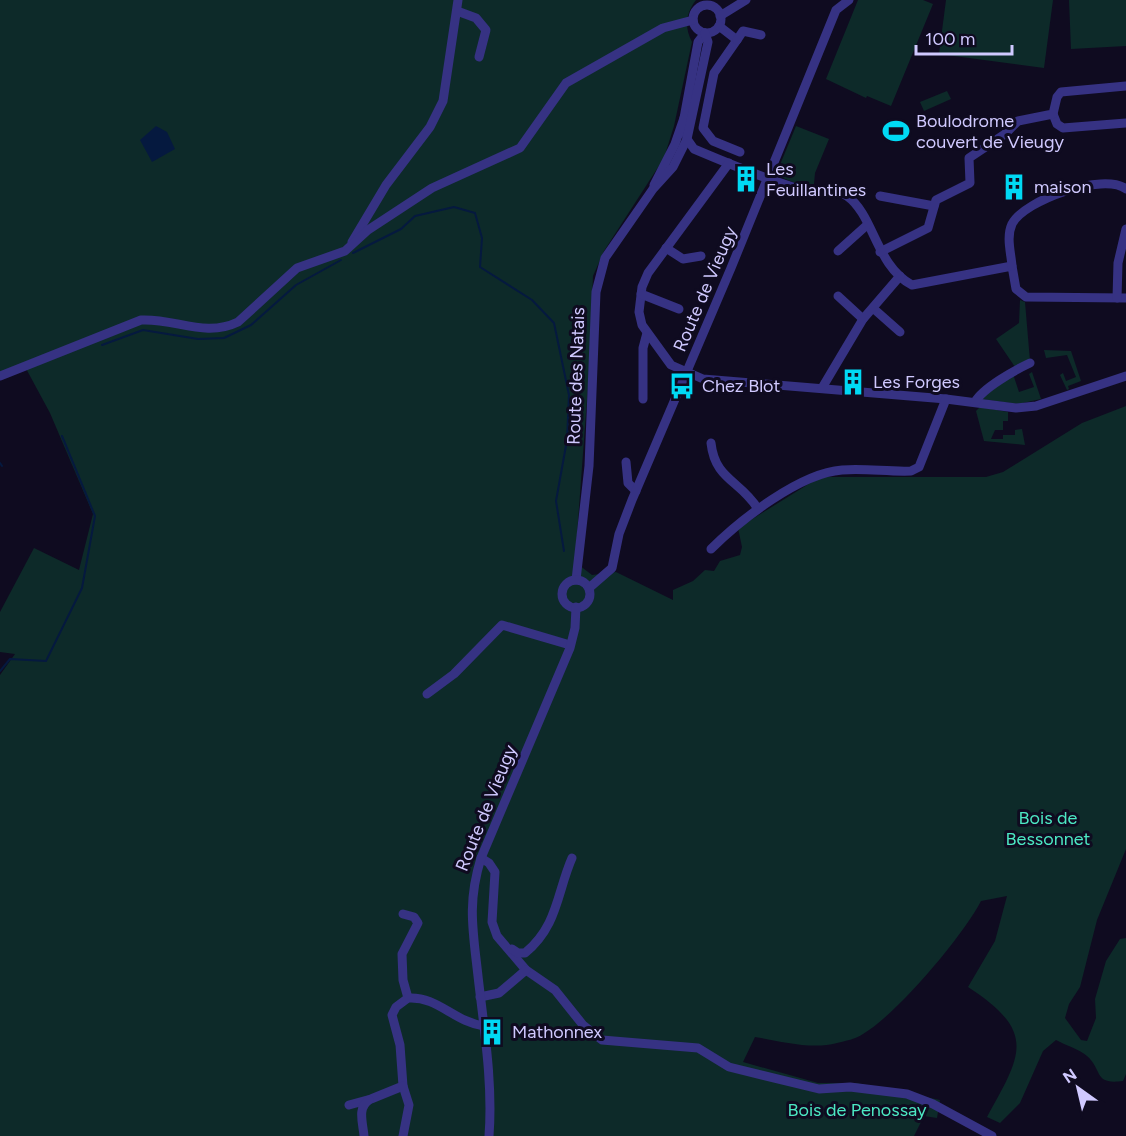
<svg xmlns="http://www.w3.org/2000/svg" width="1126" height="1136" font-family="Figtree,sans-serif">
	<rect width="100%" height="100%" fill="#0f0b20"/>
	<g fill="#0d2a29">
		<path d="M0,0H696C686,13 684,27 692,42L674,126L664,158L604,251L593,276L589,372L575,562L592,575L616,572L673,600V590L693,581L705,570L714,571L720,561L740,555L742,547L738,528L815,480L826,477H986L1003,472L1082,423L1126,406V849L1097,920L1080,987L1069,1004L1065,1018L1081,1040L1087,1041L1096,1018L1095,999L1106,961L1120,939L1126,938V1074L1123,1081C1093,1085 1103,1070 1087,1056C1079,1049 1065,1045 1056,1040L1043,1051L1020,1103L1000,1123L987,1117C1022,1054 1037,1032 968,987L995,941L1007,896L981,901C963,936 897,1014 863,1034C856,1039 845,1041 837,1043C811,1050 780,1041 755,1037L743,1062L818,1083H856L940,1100L937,1118L924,1116L914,1136H0V675L15,654L0,652V612L34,548L79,570L93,514L50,413L23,363L0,372Z"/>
		<polygon points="858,0 923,0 933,4 891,106 867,96 866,98 826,79"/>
		<polygon points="946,0 1053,0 1044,68 939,54"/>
		<polygon points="1069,0 1126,0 1126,46 1071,49"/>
		<polygon points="947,91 951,99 924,111 920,102"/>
		<polygon points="796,126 829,139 815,173 814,184 800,185 778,176 777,172"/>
		<polygon points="1020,300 1025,302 1030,361 1015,367 996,339 1019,323"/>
		<polygon points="1044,350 1071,351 1081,381 1068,386 1069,389 1067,390 1060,375 1063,373 1066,381 1076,377 1067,355 1046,358"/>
		<polygon points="1032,372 1041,399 1018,404 981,399 1013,374 1019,392 1034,387 1029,374"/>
		<polygon points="980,407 1008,412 1008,421 1003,421 1003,430 995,430 991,439 1003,439 1003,435 1015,435 1015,430 1022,429 1025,445 984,441 976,411"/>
	</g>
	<polygon fill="#05193f" points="156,126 167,132 175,149 152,162 140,140"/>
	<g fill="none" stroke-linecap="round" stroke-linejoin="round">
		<g stroke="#05193f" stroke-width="2">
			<polyline points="353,253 401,229 415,216 454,207 475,213 482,238 480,267 532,300 554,323 569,395 567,440 556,501 564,551"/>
			<polyline points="102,345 143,330 198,339 224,338 251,325 296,285 341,260"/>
			<polyline points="0,463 2,466"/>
			<polyline points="0,671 10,659 46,661 82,588 95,516 62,436"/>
		</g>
		<g stroke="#363283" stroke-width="9">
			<circle cx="707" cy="19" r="14"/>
			<polyline points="457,11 476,18 486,30 479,57"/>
			<polyline points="720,16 746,0"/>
			<polyline points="719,26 737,40 714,73 703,128 713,141 740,152"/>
			<polyline points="737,40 743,31 761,35"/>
			<polyline points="1053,114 1057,124 1063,128 1126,123"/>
			<path d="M684,118L687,139L694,149C727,163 760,177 793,187C811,193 831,185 847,196C874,215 876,266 912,285L1012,266L1016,289L1026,297L1126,298"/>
			<polyline points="729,163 648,273 642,287 639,312 642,325 671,365 703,379 946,399 1016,408 1036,406 1126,376"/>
			<polyline points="654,185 675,144 684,118 698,42 705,33"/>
			<polyline points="880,196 934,206"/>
			<polyline points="352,242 386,185 430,127 443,101 458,0"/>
			<polyline points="666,248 683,259 701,256"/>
			<polyline points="838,251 867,225"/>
			<polyline points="880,252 928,228 936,200 970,183 969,158 1005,134 1018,121 1053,114 1057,97 1061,92 1126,86"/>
			<path d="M1012,266C1011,253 1006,237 1012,224C1024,200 1104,172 1126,189"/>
			<polyline points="641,294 679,309"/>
			<polyline points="838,296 863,319"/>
			<polyline points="1117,298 1118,263 1126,229"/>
			<polyline points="874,309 900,332"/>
			<path d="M0,376L141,320C175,318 205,338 238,322L297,268L345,251L368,230L432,188L520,148L566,83L663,28L693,20"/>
			<polyline points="822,388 863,319 900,276"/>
			<polyline points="643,399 643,348 647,333"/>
			<path d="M975,402C983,388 1015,370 1030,363"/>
			<path d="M711,443C715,480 740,480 758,509"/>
			<polyline points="626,462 628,483 636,491"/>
			<path d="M711,549C740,520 800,473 842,470C865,468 888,472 911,471L919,467L946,399"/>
			<polyline points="576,580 589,466 596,292 605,258 653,189 673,167 687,139 708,42 705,33"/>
			<circle cx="576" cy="594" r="14"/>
			<polyline points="589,588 612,568 619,534 632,500 731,268 836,10 849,0"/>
			<polyline points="427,694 454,674 502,625 570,645"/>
			<polyline points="481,858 489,863 495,872 492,922 497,936 526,970 555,990 583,1025 602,1040 698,1048 729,1067 819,1089 850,1087 907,1094 933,1104 992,1136"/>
			<polyline points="403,914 414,917 418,923 402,954 403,980 408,998"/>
			<path d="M512,949L518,953H525C558,926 557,892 572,858"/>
			<polyline points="480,997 499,993 526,970"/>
			<path d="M349,1105L371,1099L403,1086L400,1045L392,1015L396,1007L408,998C438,996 454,1022 484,1026"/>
			<path d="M364,1136C363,1123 357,1108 369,1100"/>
			<polyline points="403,1136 409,1105 403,1086"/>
			<path d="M489,1136C493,1083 484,1029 478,976C473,931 467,903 481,858L570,648L575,628L576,607"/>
		</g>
	</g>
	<defs>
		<g id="stadium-bare" transform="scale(2.07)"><path d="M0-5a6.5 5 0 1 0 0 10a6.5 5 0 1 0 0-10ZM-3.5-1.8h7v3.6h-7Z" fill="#00d9f4" stroke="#0f0b20" stroke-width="2.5" paint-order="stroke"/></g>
		<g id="building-bare" transform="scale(2.07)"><path d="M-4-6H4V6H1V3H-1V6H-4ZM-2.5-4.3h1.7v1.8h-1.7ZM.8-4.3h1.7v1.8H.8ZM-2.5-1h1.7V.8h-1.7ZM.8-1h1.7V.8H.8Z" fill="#00d9f4" stroke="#0f0b20" stroke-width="2.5" paint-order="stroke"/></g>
		<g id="bus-bare" transform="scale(2.07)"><path d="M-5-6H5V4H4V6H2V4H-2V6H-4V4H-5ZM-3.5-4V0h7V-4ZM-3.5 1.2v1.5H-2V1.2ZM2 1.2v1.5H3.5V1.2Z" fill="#00d9f4" stroke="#0f0b20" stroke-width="2.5" paint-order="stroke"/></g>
	</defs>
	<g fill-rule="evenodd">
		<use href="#stadium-bare" x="896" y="131"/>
		<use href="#building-bare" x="746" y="179"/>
		<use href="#building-bare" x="1014" y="187"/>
		<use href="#building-bare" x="853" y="382"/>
		<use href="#bus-bare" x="682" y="386"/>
		<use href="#building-bare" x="492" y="1032"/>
	</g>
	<g text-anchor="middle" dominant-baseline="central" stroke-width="6" stroke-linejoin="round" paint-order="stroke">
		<g font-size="18" fill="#d0c9ff" stroke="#0f0b20" text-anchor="start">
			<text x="916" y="121">Boulodrome<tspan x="916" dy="21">couvert de Vieugy</tspan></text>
			<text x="766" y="169">Les<tspan x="766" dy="21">Feuillantines</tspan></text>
			<text x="1034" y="187">maison</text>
			<text x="873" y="382">Les Forges</text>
			<text x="702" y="386">Chez Blot</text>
			<text x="512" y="1032">Mathonnex</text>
		</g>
		<g font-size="18" fill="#d0c9ff" stroke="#0f0b20">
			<text transform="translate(705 289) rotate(-67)">Route de Vieugy</text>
			<text transform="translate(576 376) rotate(-88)">Route des Natais</text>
			<text transform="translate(486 808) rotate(-68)">Route de Vieugy</text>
		</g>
		<g font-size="18" fill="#4ce8c3" stroke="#0f0b20">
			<text x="1048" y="818">Bois de<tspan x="1048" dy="21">Bessonnet</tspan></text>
			<text x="857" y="1110">Bois de Penossay</text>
		</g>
	</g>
	<g transform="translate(1078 1088) rotate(326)" stroke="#0f0b20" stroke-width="4.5" paint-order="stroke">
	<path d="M0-4.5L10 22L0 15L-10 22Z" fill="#d0c9ff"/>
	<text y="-9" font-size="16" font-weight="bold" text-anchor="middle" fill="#d0c9ff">N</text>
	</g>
	<path d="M916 45v9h96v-9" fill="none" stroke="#d0c9ff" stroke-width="3"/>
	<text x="925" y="45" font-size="18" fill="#d0c9ff" stroke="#0f0b20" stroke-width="4.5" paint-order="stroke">100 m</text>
</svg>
